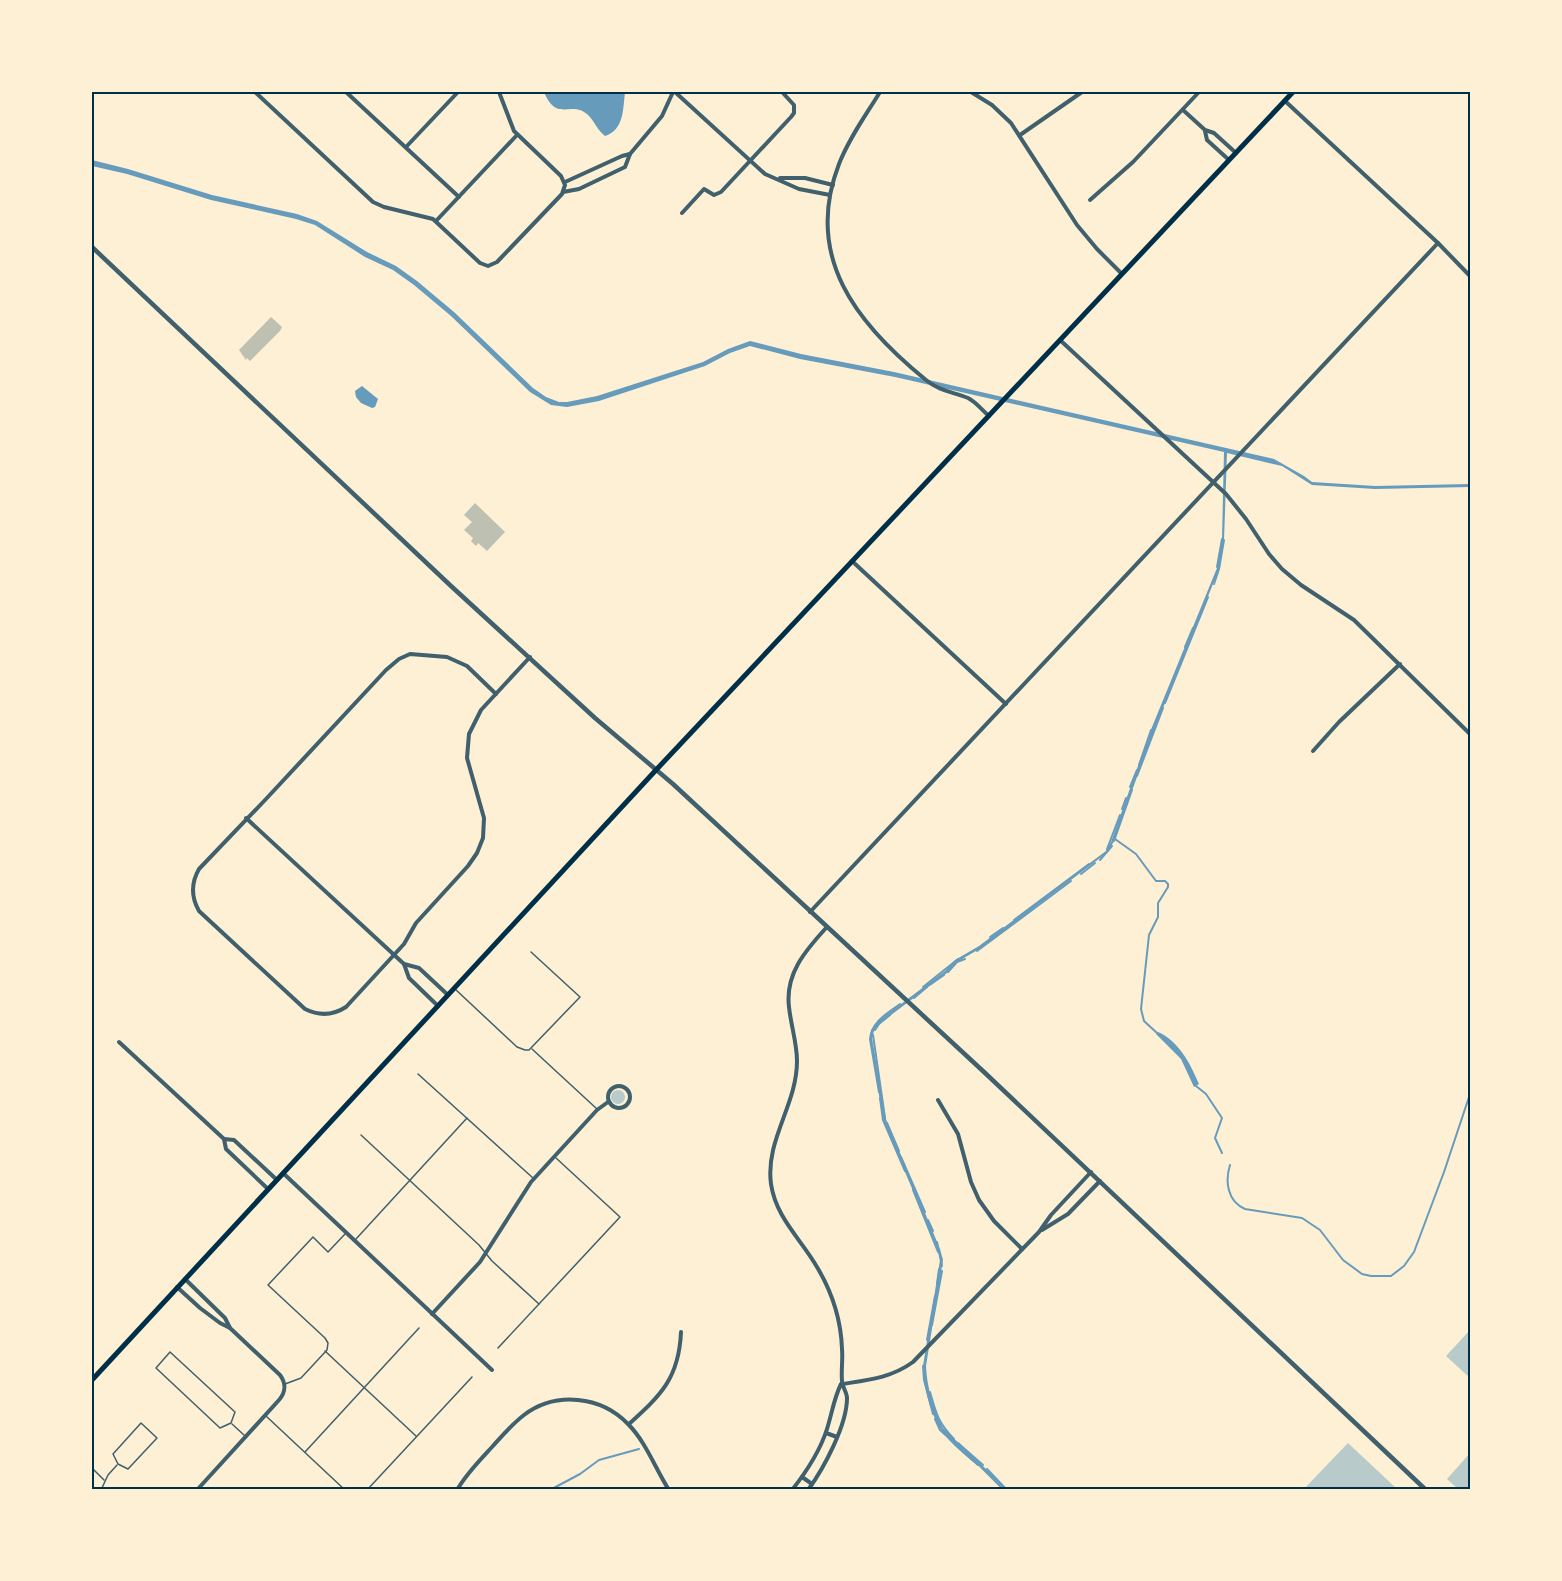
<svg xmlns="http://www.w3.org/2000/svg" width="1562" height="1581" font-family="Manrope,sans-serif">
	<rect width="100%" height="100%" fill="#fdf0d5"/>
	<g fill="#b9caca">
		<circle cx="618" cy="1097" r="7"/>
		<polygon points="1470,1330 1470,1378 1446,1356"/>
		<polygon points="1348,1443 1397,1489 1304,1489"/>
		<polygon points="1470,1453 1470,1489 1458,1489 1447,1479"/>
	</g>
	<g fill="#669bbc">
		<path d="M544,92H625C623,109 624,130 605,136C596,129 595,121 587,114C570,100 557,123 544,92Z"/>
		<path d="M92,160L128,169L212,195L297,214L317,221L367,252L396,266L417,281L454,312L533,388L546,397L559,402H567L597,396L703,362L728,349L750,341L801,354L894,372L1274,459L1304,476L1312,482L1375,486L1470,484V487L1375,489L1312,485L1282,466L1227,453L1224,540L1219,569L1153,733L1113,843L1108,852L981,948L957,962L947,973L879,1024L874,1031L872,1038L886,1119L940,1249L943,1260L926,1366C927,1387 933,1409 943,1428L1007,1489H1004C985,1468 955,1452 940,1428C929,1411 924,1385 923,1366L940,1260L938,1250L883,1120L870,1039L871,1030L877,1022L945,971L955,960L979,946L1106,851L1111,842L1150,732L1217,568L1222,539L1224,452L895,377L800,359L750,346L730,353L705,366L599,401L567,407L551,405L530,392L451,316L414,285L393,270L365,257L315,225L296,219L211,200L127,174L92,166Z"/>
		<polygon points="362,386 378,399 375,407 372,408 361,403 356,397 355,391"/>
		<path d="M1158,1032C1179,1041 1191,1065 1199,1084L1194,1087L1181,1059L1156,1034Z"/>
	</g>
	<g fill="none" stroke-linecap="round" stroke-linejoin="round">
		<g stroke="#669bbc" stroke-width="2">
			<polyline points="1217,567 1222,539"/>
			<polyline points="1214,584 1219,569 1224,540"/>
			<polyline points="1185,647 1193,628"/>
			<polyline points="1165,703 1208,597"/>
			<polyline points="1139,765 1151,730"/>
			<polyline points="1137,776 1163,708"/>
			<polyline points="1130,787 1137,770"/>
			<polyline points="1122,809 1126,798"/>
			<polyline points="1115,839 1136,854 1156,881 1165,881 1168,884 1168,887 1158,903 1158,917 1149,935 1141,1009 1144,1021 1157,1033"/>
			<polyline points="1114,841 1132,790"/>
			<polyline points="1107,849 1120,815"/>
			<polyline points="1100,860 1112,846"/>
			<polyline points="1081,874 1095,863"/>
			<polyline points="1014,920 1089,864"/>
			<polyline points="990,937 1003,928"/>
			<polyline points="977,951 1071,881"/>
			<polyline points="948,972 957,962 965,959"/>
			<polyline points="931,984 944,975"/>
			<polyline points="923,987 958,959"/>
			<polyline points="914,998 927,987"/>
			<polyline points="875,1030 879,1024 890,1015"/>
			<polyline points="873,1035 885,1118"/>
			<polyline points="1196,1086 1206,1094 1222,1118 1215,1138 1222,1153"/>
			<path d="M879,1092L870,1039C872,1021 887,1014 900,1004"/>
			<polyline points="880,1098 883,1120 905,1171"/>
			<polyline points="887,1123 899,1151"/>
			<polyline points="901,1157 925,1212"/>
			<path d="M1230,1165C1225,1181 1227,1201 1245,1209L1302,1218L1320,1230L1343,1260L1362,1274L1371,1276H1391L1404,1266L1414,1252L1444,1172L1470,1094"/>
			<polyline points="913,1190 938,1252"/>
			<polyline points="928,1220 933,1231"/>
			<polyline points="937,1242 942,1266"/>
			<polyline points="937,1284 939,1269"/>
			<polyline points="932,1325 942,1271"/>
			<polyline points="927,1340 935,1296"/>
			<polyline points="923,1366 924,1380 933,1414"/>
			<path d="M930,1392C936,1413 938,1423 954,1439"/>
			<polyline points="935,1419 940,1430 951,1440"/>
			<polyline points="958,1443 983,1465"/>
			<polyline points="955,1444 978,1465"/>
			<polyline points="982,1468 1004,1490"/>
			<polyline points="987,1469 1007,1490"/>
			<polyline points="550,1490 580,1474 599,1460 639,1449"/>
		</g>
	</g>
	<g fill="#bec0b2">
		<polygon points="271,317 282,327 280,331 250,361 247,358 246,360 239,350"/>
		<polygon points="475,503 505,532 487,551 478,543 476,546 471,541 473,538 464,530 472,522 464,515"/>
	</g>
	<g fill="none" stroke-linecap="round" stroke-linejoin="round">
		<g stroke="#3f606c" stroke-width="1.5">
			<polyline points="455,989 517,1047 525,1050 529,1050 580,997 531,952"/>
			<polyline points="532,1049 597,1109"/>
			<polyline points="418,1074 533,1178"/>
			<polyline points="361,1135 479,1245 492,1261 539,1304"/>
			<polyline points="356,1239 467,1118"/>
			<polyline points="498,1348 620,1217 556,1158"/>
			<polyline points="325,1351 416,1436"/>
			<polygon points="170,1352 235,1412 231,1423 220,1428 156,1368"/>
			<polyline points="285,1384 301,1378 327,1350 328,1343 325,1338 268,1285 313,1237 328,1252 345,1234"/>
			<polyline points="266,1416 345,1490"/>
			<polygon points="141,1423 157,1438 128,1469 118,1464 113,1454"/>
			<polyline points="232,1424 244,1435"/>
			<polyline points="305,1452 419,1328"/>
			<polyline points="92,1468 104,1480"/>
			<polyline points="101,1490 108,1475 117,1465"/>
			<polyline points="367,1490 472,1377"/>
		</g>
		<g stroke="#3f606c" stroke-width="4">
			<polyline points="255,92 373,202 384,207 433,219 480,263 488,266 497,262 562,194 565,185 561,176 514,131 499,92"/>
			<polyline points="346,92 459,197"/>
			<polyline points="675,92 765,174 799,189 830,195"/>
			<path d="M880,92C866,115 849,138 839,164C803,257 857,324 926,380C939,391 953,392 968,398C976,402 982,410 989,416"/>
			<polyline points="971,92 992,105 1011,123 1077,225 1097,249 1122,274"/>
			<polyline points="1285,101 1438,243 1470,276"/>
			<polyline points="1183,110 1205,130 1214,133 1236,153"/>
			<polyline points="1205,131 1207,140 1229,160"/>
			<polyline points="1020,135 1082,92"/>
			<polyline points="406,147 458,92"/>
			<polyline points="780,178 805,178 833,185"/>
			<polyline points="565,182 622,156 630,154"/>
			<polyline points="563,192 579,189 625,167 630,154 662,116 673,92"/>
			<polyline points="1090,200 1133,162 1199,92"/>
			<polyline points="682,213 704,189 714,195 721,192 791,117 794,113 794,105 782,92"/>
			<polyline points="436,221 517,135"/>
			<polyline points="1060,340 1226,494 1246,519 1269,554 1282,569 1301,585 1354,620 1470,734"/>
			<polyline points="852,561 1006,704"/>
			<path d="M496,694L467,666L447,657L410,654L399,659L386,670L266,799L199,869C191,883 191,897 199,911L305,1009C319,1016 332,1016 346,1007L404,944L416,923L468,866L477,853L483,838L484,818L467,758L469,734L481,710L530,657"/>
			<polyline points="1313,751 1339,722 1400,664"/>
			<polyline points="246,818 404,964 409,978 438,1006"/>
			<polyline points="810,912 1438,243"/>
			<polyline points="404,964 419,968 448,995"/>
			<polyline points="119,1042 224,1139 226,1149 268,1189"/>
			<circle cx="619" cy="1097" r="11"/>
			<polyline points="938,1100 958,1134 971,1182 979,1200 994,1221 1022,1249"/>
			<polyline points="224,1139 234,1140 277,1180"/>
			<polyline points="283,1173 492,1370"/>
			<polyline points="1042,1230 1068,1214 1100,1181"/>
			<polyline points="185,1279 225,1318 230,1328"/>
			<path d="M177,1287L200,1308L220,1323L230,1328L280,1375C286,1383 286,1392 279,1400L197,1490"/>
			<polyline points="432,1314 480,1262 531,1182 597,1110 608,1102"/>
			<path d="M842,1384C868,1380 891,1378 913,1362L1039,1232L1051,1215L1091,1172"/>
			<path d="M629,1424C661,1395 679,1378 681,1332"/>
			<polyline points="826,1433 837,1437"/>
			<polyline points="802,1477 812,1484"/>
			<path d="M457,1490C466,1474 479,1461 492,1447C502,1436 512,1424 524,1415C556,1391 601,1396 628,1424C646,1442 655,1468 669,1490"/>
			<path d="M792,1490C807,1471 820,1451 827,1429C832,1413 834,1398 841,1384"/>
			<path d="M808,1490C824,1468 847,1425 847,1398C847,1392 842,1387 842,1381C841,1370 843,1360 842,1349C841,1320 832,1292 817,1267C801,1239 776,1218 771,1184C765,1140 797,1105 797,1061C797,1043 791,1026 789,1007C785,974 805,951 826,928"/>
		</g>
		<polyline stroke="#3f606c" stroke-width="4.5" points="92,247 451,586 595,718 673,784 984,1072 1426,1490"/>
		<polyline stroke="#003049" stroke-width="5" points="92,1380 656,770 1293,92"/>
	</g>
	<rect width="1562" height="1581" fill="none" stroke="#fdf0d5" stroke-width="186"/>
	<rect x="93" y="93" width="1376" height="1395" fill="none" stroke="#003049" stroke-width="2"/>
</svg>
